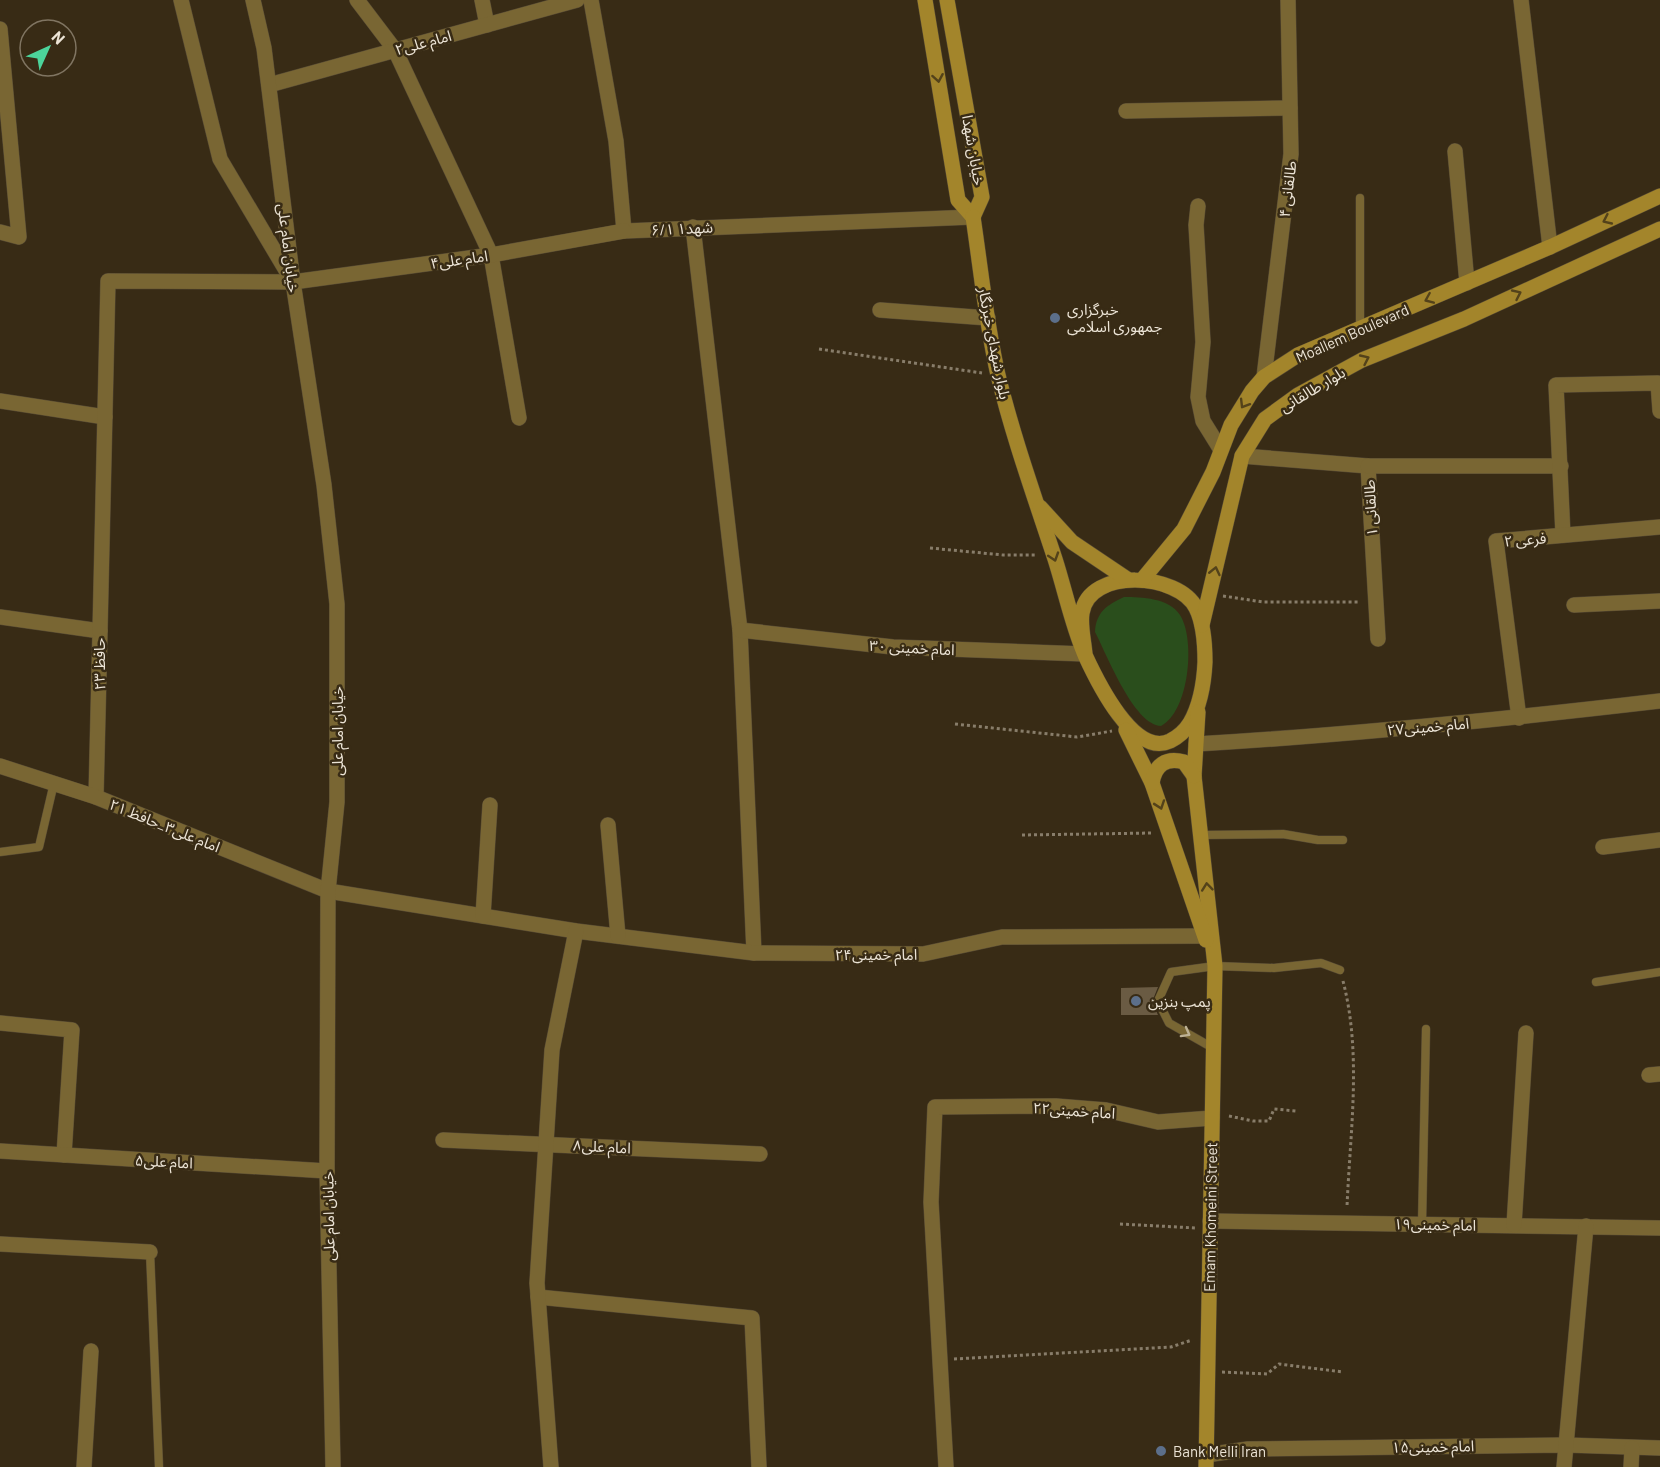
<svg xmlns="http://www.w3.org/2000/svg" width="1660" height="1467" font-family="Barlow,'Noto Sans Arabic',sans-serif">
	<rect width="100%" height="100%" fill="#382b15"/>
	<path fill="#2a4e1c" d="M1124,597C1142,597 1169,598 1180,615C1196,640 1189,712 1161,726C1134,725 1107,655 1095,632C1096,612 1107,605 1124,597Z"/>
	<polygon fill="#6a5b43" points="1158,987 1152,1002 1158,1015 1121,1015 1121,988"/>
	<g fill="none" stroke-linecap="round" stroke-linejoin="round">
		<g stroke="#554934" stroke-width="9">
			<g id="service">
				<polyline points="1360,329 1360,198"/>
				<polyline points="1201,835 1283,834 1318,840 1343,840"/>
				<polyline points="0,852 39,847 54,783"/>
				<polyline points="1596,982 1660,972"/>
				<polyline points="1213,1048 1169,1023 1158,1001 1171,972 1215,966 1274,968 1321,963 1340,970"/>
				<polyline points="1422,1224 1426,1029"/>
				<polyline points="150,1252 159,1467"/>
			</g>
		</g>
		<g stroke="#554934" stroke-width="16">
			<g id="minor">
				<polyline points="181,0 220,159 293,282"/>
				<polyline points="357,0 395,50 491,255 519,418"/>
				<polyline points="482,0 487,25"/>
				<polyline points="591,0 616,141 624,231 973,217"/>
				<polyline points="1521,0 1550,247"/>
				<polyline points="0,29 19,237 0,232"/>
				<polyline points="269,85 577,0"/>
				<polyline points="1126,111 1290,108"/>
				<polyline points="1455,151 1467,283"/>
				<polyline points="1198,206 1196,225 1203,342 1198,397 1203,421 1221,450"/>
				<polyline points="693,227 740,630 754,953"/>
				<polyline points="880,310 988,318"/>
				<polyline points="1264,377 1291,154 1288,0"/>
				<polyline points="0,401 105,417"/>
				<polyline points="1242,456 1368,466 1378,639"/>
				<polyline points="1368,466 1561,466"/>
				<polyline points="1563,535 1556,385 1658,383 1660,411"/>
				<polyline points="1574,605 1660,601"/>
				<polyline points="0,617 100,631 96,797"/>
				<polyline points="740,630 893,647 1085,654"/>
				<polyline points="100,631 108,281 293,282 491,255 624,231"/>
				<polyline points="1519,718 1496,541 1660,527"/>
				<path d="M1196,744C1351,735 1506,719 1660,701"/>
				<polyline points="0,766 96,797 328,891 576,931 754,953 923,954 1002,937 1205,936"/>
				<polyline points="608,825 618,936"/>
				<polyline points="1603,847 1660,840"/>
				<polyline points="483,916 490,805"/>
				<polyline points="0,1023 72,1030 64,1155"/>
				<polyline points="1649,1075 1660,1074"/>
				<polyline points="443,1140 760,1154"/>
				<polyline points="0,1151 327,1171"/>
				<polyline points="1210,1221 1660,1228"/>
				<polyline points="1514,1225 1526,1033"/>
				<polyline points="0,1244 150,1252"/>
				<polyline points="538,1297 752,1318 759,1467"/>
				<polyline points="1206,1455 1248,1449 1566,1445 1660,1448"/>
				<polyline points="84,1467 91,1351"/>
				<polyline points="551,1467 537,1283 552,1050 576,931"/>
				<polyline points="946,1467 931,1202 935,1107 1056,1106 1106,1110 1158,1122 1212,1118"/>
				<polyline points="1564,1467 1586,1226"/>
				<polyline points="1631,1467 1632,1448"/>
			</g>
		</g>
		<g stroke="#554934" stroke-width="16">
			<polyline id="tertiary" points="253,0 264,48 293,282 324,485 337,604 337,802 328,891 327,1171 333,1467"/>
		</g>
		<g stroke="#554934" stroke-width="16">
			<g id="secondary">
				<polyline points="925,0 958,200 973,217"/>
				<polyline points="947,0 982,197 973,217"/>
				<path d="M973,217C981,270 986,323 998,375C1013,437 1035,498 1055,559C1065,590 1072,625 1085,655C1097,681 1134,758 1170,741C1178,737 1185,731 1190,723C1201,704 1204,683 1205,662C1205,646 1203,622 1196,608C1179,573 1089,567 1082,613C1080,626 1084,641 1085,654"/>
				<polyline points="1040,507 1072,542 1127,579"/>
				<polyline points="1142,580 1184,529 1213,472 1231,425 1252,391 1264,377 1298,355 1550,247 1660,196"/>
				<polyline points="1202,625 1242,456 1265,419 1298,395 1362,360 1464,319 1660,229"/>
				<polyline points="1198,712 1194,776 1215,966 1206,1467"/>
				<polyline points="1126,730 1152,783 1206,940"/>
				<path d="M1152,783C1155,765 1166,757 1184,762L1194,776"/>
			</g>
		</g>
		<g stroke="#887d6a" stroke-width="3" stroke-dasharray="3 3" stroke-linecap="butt">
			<polyline points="819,349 982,373"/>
			<polyline points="930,548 1003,555 1037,555"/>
			<polyline points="1223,596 1263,602 1360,602"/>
			<polyline points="955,724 1077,737 1112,731"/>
			<polyline points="1022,835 1153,833"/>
			<path d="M1343,981C1362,1054 1350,1132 1347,1207"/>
			<polyline points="1229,1116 1253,1121 1269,1121 1274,1109 1296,1111"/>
			<polyline points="1120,1224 1196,1228"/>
			<polyline points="954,1359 1171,1347 1192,1340"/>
			<polyline points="1222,1372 1267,1374 1279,1364 1343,1372"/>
		</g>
		<use href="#service" stroke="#796633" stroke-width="8"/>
		<use href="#minor" stroke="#796633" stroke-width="15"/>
		<use href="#tertiary" stroke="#796633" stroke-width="15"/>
		<use href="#secondary" stroke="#a3852b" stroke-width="15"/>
	</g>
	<defs><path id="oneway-chevron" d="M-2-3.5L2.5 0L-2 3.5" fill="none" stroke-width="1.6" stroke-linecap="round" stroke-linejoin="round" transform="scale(1.5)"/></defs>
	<g stroke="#53421a">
		<use href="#oneway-chevron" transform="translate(938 78) rotate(80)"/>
		<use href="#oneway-chevron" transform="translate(1607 220) rotate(155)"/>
		<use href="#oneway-chevron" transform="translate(1517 294) rotate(-25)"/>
		<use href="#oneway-chevron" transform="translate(1429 299) rotate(157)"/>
		<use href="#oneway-chevron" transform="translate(1365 359) rotate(-25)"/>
		<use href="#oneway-chevron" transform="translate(1244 404) rotate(121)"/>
		<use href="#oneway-chevron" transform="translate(1054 557) rotate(72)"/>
		<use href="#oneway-chevron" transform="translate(1215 571) rotate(-77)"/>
		<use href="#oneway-chevron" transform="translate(1160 805) rotate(71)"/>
		<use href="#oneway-chevron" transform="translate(1207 887) rotate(-96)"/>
	</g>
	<use stroke="#beb295" href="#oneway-chevron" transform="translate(1186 1033) rotate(29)"/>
	<g fill="#5c6f8a" stroke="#382b15" stroke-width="2">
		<circle cx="1055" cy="318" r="6"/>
		<circle cx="1136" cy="1001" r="6"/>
		<circle cx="1161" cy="1451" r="6"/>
	</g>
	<g text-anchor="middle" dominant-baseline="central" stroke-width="5" stroke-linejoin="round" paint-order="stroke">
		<g font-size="15" fill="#ece4d6" stroke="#382b15">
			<text transform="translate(423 42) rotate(-15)">امام علی۲</text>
			<text transform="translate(974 150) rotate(80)">خیابان شهدا</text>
			<text transform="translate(1287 189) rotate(-83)">طالقانی ۴</text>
			<text transform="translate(682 228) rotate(-3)">شهد۱ ۶/۱</text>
			<text transform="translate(289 248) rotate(83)">خیابان امام علی</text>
			<text transform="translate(459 259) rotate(-8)">امام علی۴</text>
			<text transform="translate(1352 333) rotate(-24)">Moallem Boulevard</text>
			<text transform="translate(995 343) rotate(79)">بلوار شهدای خبرنگار</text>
			<text transform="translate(1312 389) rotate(-31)">بلوار طالقانی</text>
			<text transform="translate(1370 508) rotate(-93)">طالقانی ۱</text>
			<text transform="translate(1525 539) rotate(-5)">فرعی ۲</text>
			<text transform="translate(912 647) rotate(3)">امام خمینی ۳۰</text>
			<text transform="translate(99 664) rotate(-90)">حافظ ۲۳</text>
			<text transform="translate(1428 726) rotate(-5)">امام خمینی۲۷</text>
			<text transform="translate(337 731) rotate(-90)">خیابان امام علی</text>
			<text transform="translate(165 825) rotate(22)">امام علی۳_حافظ ۲۱</text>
			<text x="876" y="954">امام خمینی۲۴</text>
			<text transform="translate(1074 1110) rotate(4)">امام خمینی۲۲</text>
			<text transform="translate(602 1146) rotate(3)">امام علی۸</text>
			<text transform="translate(164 1161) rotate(3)">امام علی۵</text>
			<text transform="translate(328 1216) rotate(-91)">خیابان امام علی</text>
			<text transform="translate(1210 1217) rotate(-89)">Emam Khomeini Street</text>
			<text transform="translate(1435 1224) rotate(1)">امام خمینی۱۹</text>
			<text transform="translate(1433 1446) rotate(-1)">امام خمینی۱۵</text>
		</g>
		<g font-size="15" fill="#ece4d6" stroke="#382b15" text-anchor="start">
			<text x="1067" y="309">خبرگزاری<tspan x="1067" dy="17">جمهوری اسلامی</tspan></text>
			<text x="1148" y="1001">پمپ بنزین</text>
			<text x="1173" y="1451">Bank Melli Iran</text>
		</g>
	</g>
	<g transform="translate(48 48) rotate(45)"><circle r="28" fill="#382b15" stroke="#807562" stroke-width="1.5"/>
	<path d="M0-4.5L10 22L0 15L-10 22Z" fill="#4cd49b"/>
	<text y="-9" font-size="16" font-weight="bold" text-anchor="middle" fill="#ece4d6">N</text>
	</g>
</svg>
